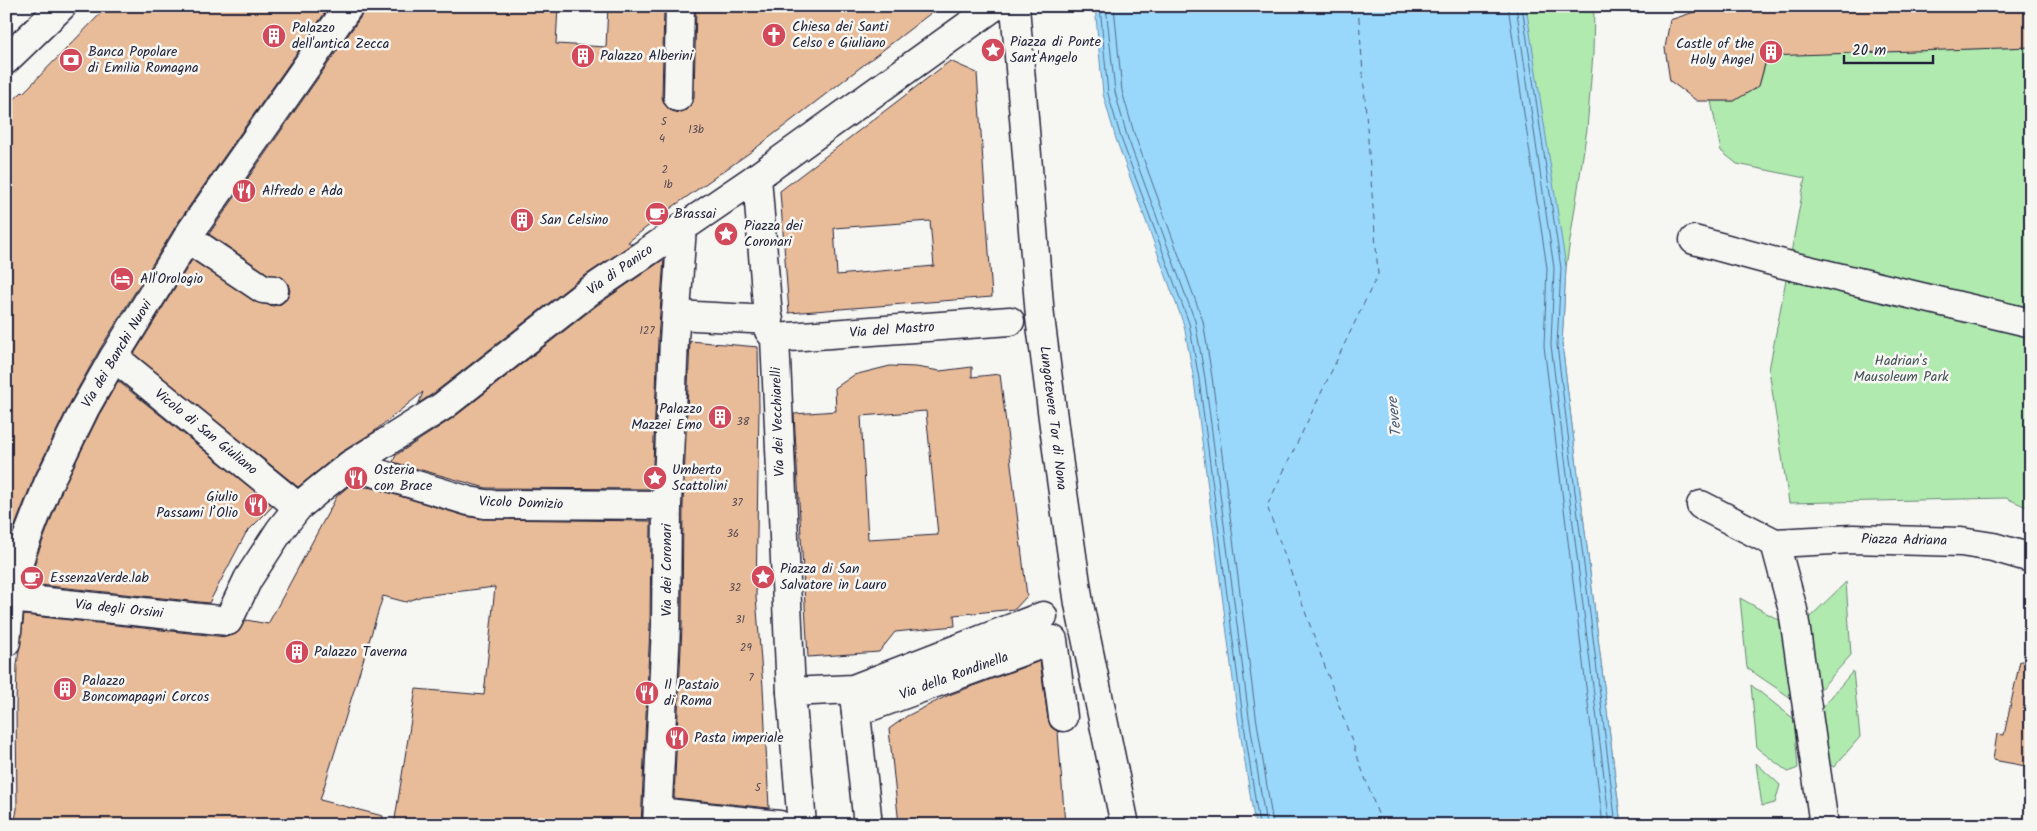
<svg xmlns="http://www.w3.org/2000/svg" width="2037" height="831" font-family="Kalam,sans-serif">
	<rect width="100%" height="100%" fill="#f6f6f2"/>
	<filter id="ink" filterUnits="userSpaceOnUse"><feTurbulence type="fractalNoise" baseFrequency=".02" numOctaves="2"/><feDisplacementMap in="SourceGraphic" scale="10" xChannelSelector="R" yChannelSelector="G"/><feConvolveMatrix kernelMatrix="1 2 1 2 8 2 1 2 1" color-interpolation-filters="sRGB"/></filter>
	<g filter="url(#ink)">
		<g fill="#b0eaaf" stroke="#698675">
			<polygon points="1510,6 1594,6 1593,54 1587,129 1566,267 1562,344 1621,825"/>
			<polygon points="2031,47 2031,509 2006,498 1789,503 1769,370 1805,178 1737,164 1721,151 1711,101 1734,101 1759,86 1768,55"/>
			<polygon points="1846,582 1851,655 1816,694 1806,621"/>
			<polygon points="1740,598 1786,624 1794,700 1747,668"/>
			<polygon points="1853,671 1860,737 1834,767 1820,760 1816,715"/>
			<polygon points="1751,685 1794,719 1798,768 1788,772 1757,748"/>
			<polygon points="1756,763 1780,785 1775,803 1762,806"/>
		</g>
		<polygon fill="#9ad8fb" stroke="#6a8fae" points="1095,6 1526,6 1566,267 1562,344 1621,825 1255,825 1238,718 1194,380 1184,325 1116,139 1103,94"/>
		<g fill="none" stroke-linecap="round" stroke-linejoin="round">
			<g stroke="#526b88" stroke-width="1">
				<polyline points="1100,6 1108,94 1121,138 1189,323 1199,379 1243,718 1259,825"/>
				<polyline points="1106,6 1115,92 1127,136 1195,321 1205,378 1249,717 1266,825"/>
				<polyline points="1114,6 1122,91 1134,133 1203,321 1212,377 1256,716 1273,825"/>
				<polyline points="1508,6 1547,268 1544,346 1603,825"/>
				<polyline points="1516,6 1554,268 1551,345 1610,825"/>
				<polyline points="1522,6 1561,268 1557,345 1616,825"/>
			</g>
			<polyline stroke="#465975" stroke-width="1" stroke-dasharray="6 5" stroke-linecap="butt" points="1358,6 1378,274 1267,506 1382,825"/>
		</g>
		<g fill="#e9bc99" stroke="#22223b" fill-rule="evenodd">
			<polygon points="108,6 329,7 179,221 100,349 71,401 34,477 11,536 6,535 6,107 22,92 23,93"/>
			<polygon points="364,6 558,6 556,44 606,47 608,6 664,6 662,97 664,104 670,110 678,113 686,110 691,105 694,98 696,6 940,6 752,151 671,208 628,242 632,244 577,281 434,393 419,403 423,392 372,433 340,453 298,487 134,354 192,260 255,302 273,306 281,304 287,299 290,291 288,284 283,278 268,274 209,234 362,15"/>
			<polygon points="1712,6 2031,6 2031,47 1767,56 1759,86 1734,101 1697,101 1670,81 1665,48 1670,20"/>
			<path d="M950,61L977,73L992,297L789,313L780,191ZM930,221L934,266L837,275L834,228Z"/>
			<polygon points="664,259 658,339 652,489 486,488 393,462 396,455 453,418 596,306"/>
			<polygon points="690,341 758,347 759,406 756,597 763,687 769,808 674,798 682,627 683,505"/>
			<path d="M890,366L916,367L940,371L972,367V377L1000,374L1027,596L1015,609L954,615L955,626L895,632L879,652L808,657L794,414L836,411L835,388L854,375ZM926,411L938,535L868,539L861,416Z"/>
			<polygon points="118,381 273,506 246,533 209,603 30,584 37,556 62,490 99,415"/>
			<polygon points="350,485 373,488 465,516 482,519 651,521 650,626 641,825 394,825 416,689 484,695 495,587 422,596 406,602 383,596 320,800 383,816 382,825 14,825 17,809 16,706 17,665 24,615 226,637 236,634 246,620 268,624 337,496"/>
			<polygon points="1040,661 1048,719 1051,727 1058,732 1065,825 899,825 889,729 907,716 949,695"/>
			<polygon points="2020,661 2031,662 2031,767 1993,760 1997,734 2004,735"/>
		</g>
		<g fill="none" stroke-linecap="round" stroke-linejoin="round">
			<g stroke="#22223b" stroke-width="31">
				<g id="minor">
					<polyline points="6,60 62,6"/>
					<polyline points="678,97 680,6"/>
					<polyline points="757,177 769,331 775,338 791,692"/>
					<polyline points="187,238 263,289 274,290"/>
					<polyline points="1694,240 1783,264 2031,323"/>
					<polyline points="677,315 769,320"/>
					<polyline points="775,338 1010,321"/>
					<polyline points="114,357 298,507"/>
					<polyline points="350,465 469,501 485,504 667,505"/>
					<polyline points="1701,505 1775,543 1793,610 1824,825"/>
					<polyline points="1775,543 1853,539 1961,542 1993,547 2031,558"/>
					<polyline points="10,598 228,621 248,579 280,530 298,507 321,488 350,465 443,406 587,293 757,177 995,6"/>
					<polyline points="6,642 10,598 22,551 48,484 85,408 114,357 192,230 349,6"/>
					<polyline points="854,695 868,825"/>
					<polyline points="856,712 1053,640 1063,717"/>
					<polyline points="658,812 779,825"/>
					<polyline points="657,825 666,626 667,505 674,340 682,227"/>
					<polyline points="802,825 791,692 853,689 1043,616"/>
				</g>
			</g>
			<g stroke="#22223b" stroke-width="31">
				<polyline id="major" points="1015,6 1040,317 1059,465 1079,604 1125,825"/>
			</g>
			<use href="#minor" stroke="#f6f6f2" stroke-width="28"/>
			<use href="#major" stroke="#f6f6f2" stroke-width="28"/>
		</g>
	</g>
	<defs>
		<g id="church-disc" transform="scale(1.25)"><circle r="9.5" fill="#d1495b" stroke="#f6f6f2"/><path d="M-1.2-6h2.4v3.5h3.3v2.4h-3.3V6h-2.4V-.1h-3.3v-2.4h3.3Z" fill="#fff"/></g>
		<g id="building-disc" transform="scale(1.25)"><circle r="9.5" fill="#d1495b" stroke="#f6f6f2"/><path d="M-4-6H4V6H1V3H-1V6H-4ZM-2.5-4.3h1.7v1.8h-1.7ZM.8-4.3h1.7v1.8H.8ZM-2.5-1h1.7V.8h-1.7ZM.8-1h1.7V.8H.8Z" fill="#fff"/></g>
		<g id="sight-disc" transform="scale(1.25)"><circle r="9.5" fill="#d1495b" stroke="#f6f6f2"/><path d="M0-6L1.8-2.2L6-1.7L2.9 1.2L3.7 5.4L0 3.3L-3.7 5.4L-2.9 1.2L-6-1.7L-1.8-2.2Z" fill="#fff"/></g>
		<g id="bank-disc" transform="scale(1.25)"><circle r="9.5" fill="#d1495b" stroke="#f6f6f2"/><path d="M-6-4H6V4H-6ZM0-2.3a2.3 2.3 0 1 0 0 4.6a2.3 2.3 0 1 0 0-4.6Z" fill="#fff"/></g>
		<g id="restaurant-disc" transform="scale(1.25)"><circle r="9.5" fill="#d1495b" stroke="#f6f6f2"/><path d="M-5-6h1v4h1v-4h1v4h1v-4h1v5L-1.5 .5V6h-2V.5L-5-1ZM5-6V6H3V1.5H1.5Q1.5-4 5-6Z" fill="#fff"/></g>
		<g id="cafe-disc" transform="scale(1.25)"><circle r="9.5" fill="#d1495b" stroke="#f6f6f2"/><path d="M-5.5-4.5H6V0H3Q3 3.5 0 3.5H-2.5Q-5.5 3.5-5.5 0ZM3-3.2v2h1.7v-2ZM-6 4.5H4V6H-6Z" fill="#fff"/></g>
		<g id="hotel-disc" transform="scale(1.25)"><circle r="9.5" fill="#d1495b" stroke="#f6f6f2"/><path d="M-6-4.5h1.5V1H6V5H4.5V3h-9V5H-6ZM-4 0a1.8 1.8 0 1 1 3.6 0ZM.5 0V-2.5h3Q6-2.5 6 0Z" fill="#fff"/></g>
	</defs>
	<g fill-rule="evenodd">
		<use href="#church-disc" x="774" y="35"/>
		<use href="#building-disc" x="274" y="36"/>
		<use href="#sight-disc" x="993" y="50"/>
		<use href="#building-disc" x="1771" y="52"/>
		<use href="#building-disc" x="583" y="56"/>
		<use href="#bank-disc" x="71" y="60"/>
		<use href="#restaurant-disc" x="244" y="191"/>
		<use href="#cafe-disc" x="657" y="214"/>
		<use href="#building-disc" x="522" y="220"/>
		<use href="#sight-disc" x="726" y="234"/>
		<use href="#hotel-disc" x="122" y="279"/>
		<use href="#building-disc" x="720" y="417"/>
		<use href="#restaurant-disc" x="356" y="478"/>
		<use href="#sight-disc" x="655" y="478"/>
		<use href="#restaurant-disc" x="256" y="505"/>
		<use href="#sight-disc" x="763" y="577"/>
		<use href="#cafe-disc" x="32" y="578"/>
		<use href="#building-disc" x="297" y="652"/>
		<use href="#building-disc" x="65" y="689"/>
		<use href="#restaurant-disc" x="647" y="693"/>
		<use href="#restaurant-disc" x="677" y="738"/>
	</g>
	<g text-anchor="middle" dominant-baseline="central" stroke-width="5" stroke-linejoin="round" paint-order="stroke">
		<g font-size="11" fill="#544852">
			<text x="664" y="122">5</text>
			<text x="696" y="130">13b</text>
			<text x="662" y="139">4</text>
			<text x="665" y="170">2</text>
			<text x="668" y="185">1b</text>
			<text x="647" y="331">127</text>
			<text x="743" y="422">38</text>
			<text x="737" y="503">37</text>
			<text x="733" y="534">36</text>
			<text x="735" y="588">32</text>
			<text x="740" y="620">31</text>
			<text x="746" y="648">29</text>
			<text x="751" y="678">7</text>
			<text x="758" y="788">5</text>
		</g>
		<g font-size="14" fill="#22223b" stroke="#f6f6f2" text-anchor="start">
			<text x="792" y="27">Chiesa dei Santi<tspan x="792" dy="16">Celso e Giuliano</tspan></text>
			<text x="292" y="28">Palazzo<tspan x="292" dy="16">dell'antica Zecca</tspan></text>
			<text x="1010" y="42">Piazza di Ponte<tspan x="1010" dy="16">Sant'Angelo</tspan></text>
			<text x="1754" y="44" text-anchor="end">Castle of the<tspan x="1754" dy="16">Holy Angel</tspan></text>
			<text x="88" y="52">Banca Popolare<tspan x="88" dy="16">di Emilia Romagna</tspan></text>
			<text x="600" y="56">Palazzo Alberini</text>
			<text x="262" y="191">Alfredo e Ada</text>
			<text x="674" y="214">Brassai</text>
			<text x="540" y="220">San Celsino</text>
			<text x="744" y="226">Piazza dei<tspan x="744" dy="16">Coronari</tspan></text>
			<text x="140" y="279">All'Orologio</text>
			<text x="702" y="409" text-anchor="end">Palazzo<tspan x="702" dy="16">Mazzei Emo</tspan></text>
			<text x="374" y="470">Osteria<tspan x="374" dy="16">con Brace</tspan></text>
			<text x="672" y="470">Umberto<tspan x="672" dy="16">Scattolini</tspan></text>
			<text x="238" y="497" text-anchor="end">Giulio<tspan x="238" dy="16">Passami l’Olio</tspan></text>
			<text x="780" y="569">Piazza di San<tspan x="780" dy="16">Salvatore in Lauro</tspan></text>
			<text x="50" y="578">EssenzaVerde.lab</text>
			<text x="314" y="652">Palazzo Taverna</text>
			<text x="82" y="681">Palazzo<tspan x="82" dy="16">Boncomapagni Corcos</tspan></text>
			<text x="664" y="685">Il Pastaio<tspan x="664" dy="16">di Roma</tspan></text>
			<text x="694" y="738">Pasta imperiale</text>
		</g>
		<g font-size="14" fill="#22223b" stroke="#f6f6f2">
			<text transform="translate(620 270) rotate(-35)">Via di Panico</text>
			<text transform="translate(892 330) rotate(-4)">Via del Mastro</text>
			<text transform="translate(117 354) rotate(-59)">Via dei Banchi Nuovi</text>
			<text transform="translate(1053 418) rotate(83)">Lungotevere Tor di Nona</text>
			<text transform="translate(778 422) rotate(-92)">Via dei Vecchiarelli</text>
			<text transform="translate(206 432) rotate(39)">Vicolo di San Giuliano</text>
			<text transform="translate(521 503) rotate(2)">Vicolo Domizio</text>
			<text transform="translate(1904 540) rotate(1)">Piazza Adriana</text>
			<text transform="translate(667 570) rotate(-90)">Via dei Coronari</text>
			<text transform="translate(119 609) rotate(6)">Via degli Orsini</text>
			<text transform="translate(954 676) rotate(-20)">Via della Rondinella</text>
		</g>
		<g font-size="14" fill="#465458" stroke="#f6f6f2">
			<text x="1901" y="361">Hadrian's<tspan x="1901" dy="16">Mausoleum Park</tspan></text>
		</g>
		<g font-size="15" font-style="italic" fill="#465975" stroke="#f6f6f2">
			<text transform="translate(1395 417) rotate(-96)">Tevere</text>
		</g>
	</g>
	<rect width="2037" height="831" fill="none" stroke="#f6f6f2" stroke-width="25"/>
	<rect x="12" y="12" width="2012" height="806" fill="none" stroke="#22223b" stroke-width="2" filter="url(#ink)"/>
	<path d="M1844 55v8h89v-8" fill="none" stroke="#22223b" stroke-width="2.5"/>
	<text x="1852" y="55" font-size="15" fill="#22223b" stroke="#f6f6f2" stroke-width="4" paint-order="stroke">20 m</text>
</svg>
